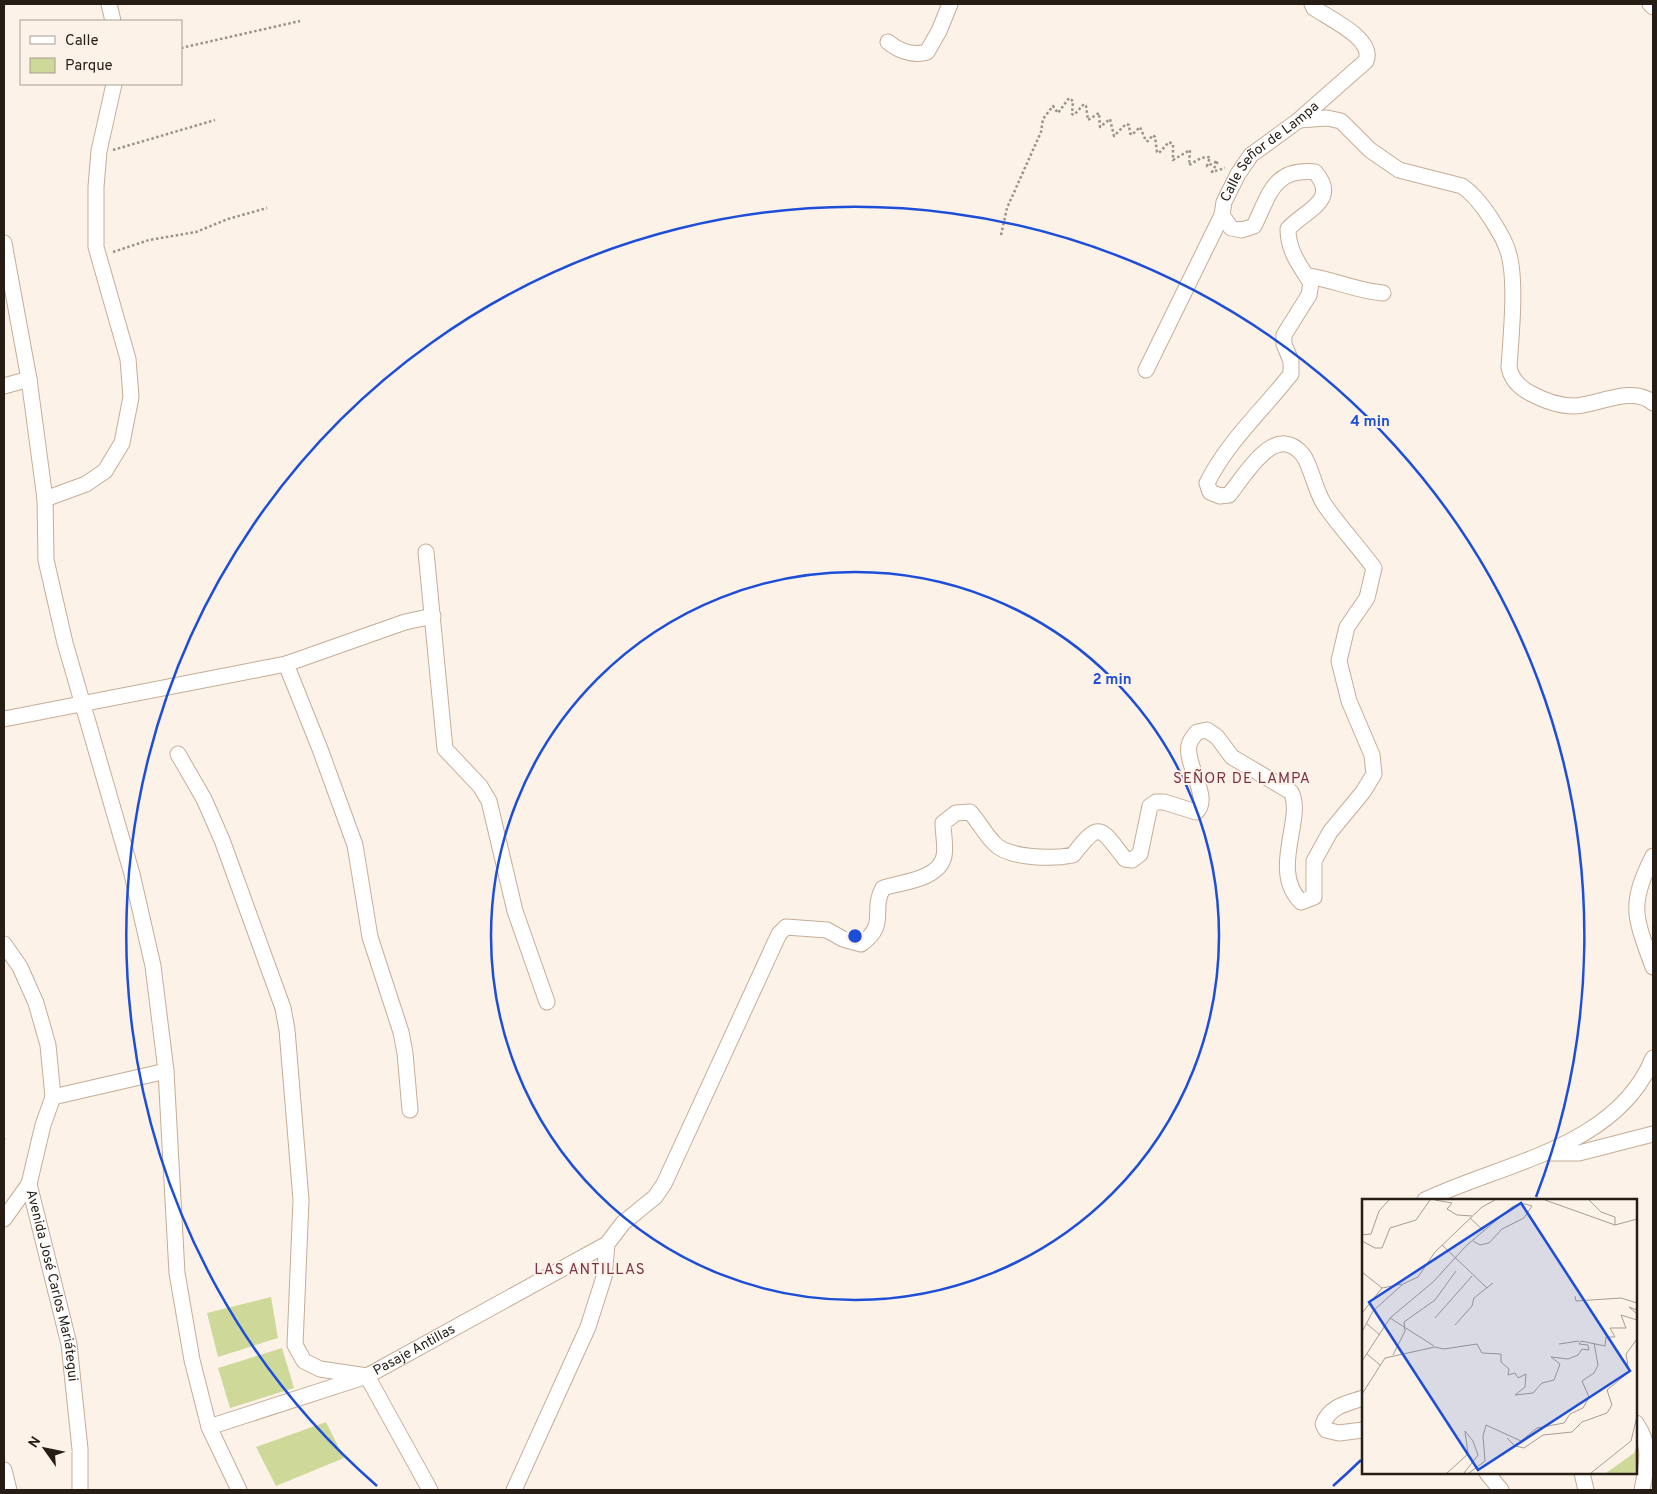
<svg xmlns="http://www.w3.org/2000/svg" width="1657" height="1494" font-family="Overpass,sans-serif">
	<rect width="100%" height="100%" fill="#fcf2e8"/>
	<g fill="#ced999">
		<polygon points="271,1297 278,1338 218,1357 207,1313"/>
		<polygon points="282,1348 294,1388 230,1408 218,1368"/>
		<polygon points="326,1422 344,1458 276,1486 256,1447"/>
	</g>
	<g fill="none" stroke-linecap="round" stroke-linejoin="round">
		<g stroke="#c6ad96" stroke-width="17">
			<g id="minor">
				<polyline points="109,4 113,21"/>
				<polyline points="1650,4 1653,7"/>
				<path d="M888,42C899,51 913,56 927,52L939,31L950,4"/>
				<path d="M1299,120L1327,118L1341,121L1370,150L1399,170L1462,186C1474,194 1482,205 1490,217C1498,230 1507,243 1510,259C1516,288 1511,336 1509,367C1511,379 1519,387 1530,393C1543,400 1558,406 1574,406C1597,405 1633,385 1653,403"/>
				<polyline points="4,243 29,379 45,499 46,560 65,643 132,874 153,966 166,1071 177,1273 192,1360 209,1427 239,1490"/>
				<path d="M1307,276C1333,279 1356,291 1383,293"/>
				<polyline points="1146,370 1222,215"/>
				<polyline points="4,386 29,379"/>
				<polyline points="45,499 86,484 105,471 122,443 131,397 128,359 96,247 96,187 99,151 114,84"/>
				<polyline points="426,552 445,749 480,786 489,801 515,911 547,1002"/>
				<polyline points="286,664 320,749 355,845 370,937 401,1032 405,1053 410,1110"/>
				<polyline points="4,719 286,664 405,622 433,616"/>
				<polyline points="178,754 204,799 222,840 283,1008 287,1030 301,1200 295,1345 304,1361 320,1369 367,1376 430,1490"/>
				<path d="M1653,856C1628,906 1635,917 1653,967"/>
				<path id="s1" d="M4,944L20,967L36,1003L48,1045L53,1097L43,1125L29,1184L69,1344L80,1449V1490"/>
				<polyline points="53,1097 166,1071"/>
				<polyline points="1550,1153 1579,1153 1653,1134"/>
				<path d="M1425,1200C1503,1163 1617,1147 1653,1058"/>
				<polyline points="4,1219 29,1184"/>
				<path d="M1363,1398C1346,1404 1330,1406 1323,1424L1326,1430L1339,1433L1363,1430"/>
				<path d="M1636,1423C1652,1447 1647,1463 1642,1490"/>
				<path id="s2" d="M209,1427L367,1376L607,1244"/>
				<polyline points="4,1470 9,1490"/>
				<polyline points="1487,1473 1501,1490"/>
				<polyline points="1582,1473 1586,1490"/>
				<path id="s3" d="M514,1490L588,1327L604,1277L607,1244L623,1223L655,1197L664,1184L779,934L786,927L827,930L843,939L861,944C889,924 870,911 883,888C901,882 939,880 944,856C946,846 943,833 943,823L956,813L970,812C979,822 985,834 994,843C1008,859 1054,859 1073,855C1100,820 1100,827 1125,859L1132,860L1140,854L1150,806L1156,802H1164L1196,812C1212,798 1185,766 1189,745C1190,740 1194,736 1197,732L1207,730L1217,737L1232,757L1291,792C1305,818 1269,870 1301,902L1314,897V861L1330,832L1363,792L1374,774L1372,755L1349,701L1339,661L1347,627L1367,598L1374,568C1358,546 1339,526 1324,504C1315,490 1311,466 1303,455C1275,420 1244,477 1229,495L1220,496L1210,492L1207,483C1228,441 1263,410 1291,374V361L1284,344V335L1309,295L1311,283C1300,266 1288,251 1288,229C1305,210 1340,201 1315,172C1273,168 1270,194 1254,226L1242,230L1231,228L1222,215L1224,202L1238,174L1251,155L1299,120L1366,61C1375,39 1330,19 1314,8L1312,4"/>
			</g>
		</g>
		<g stroke="#9a9187" stroke-width="2.5" stroke-dasharray="2.5 2.5" stroke-linecap="butt">
			<polyline points="181,48 300,21"/>
			<polyline points="113,150 215,120"/>
			<polyline points="1001,235 1007,208 1041,132 1043,119 1053,106 1058,113 1069,98 1073,101 1072,114 1074,115 1084,104 1086,106 1088,120 1099,113 1100,127 1110,119 1114,136 1126,124 1129,125 1130,133 1132,135 1140,127 1146,141 1148,141 1153,135 1155,137 1157,152 1159,153 1169,142 1173,144 1173,160 1190,150 1189,165 1201,158 1210,157 1207,166 1218,161 1212,172 1225,168"/>
			<polyline points="113,252 149,240 196,232 228,219 267,208"/>
			<polyline points="4,1138 4,1140"/>
		</g>
		<use href="#minor" stroke="#fff" stroke-width="15"/>
	</g>
	<g fill="none" stroke="#1d4ed8" stroke-width="2.5">
		<circle cx="855" cy="936" r="364"/>
		<path d="M1361 1460A729 729 0 0 1 1333 1486M377 1486A729 729 0 1 1 1536 1197"/>
	</g>
	<g text-anchor="middle" dominant-baseline="central" stroke-width="4" stroke-linejoin="round" paint-order="stroke">
		<g font-size="14" fill="#261d14" stroke="#fcf2e8">
			<text stroke="none"><textPath href="#s3" startOffset="2761">Calle Señor de Lampa</textPath></text>
			<text stroke="none"><textPath href="#s1" startOffset="358">Avenida José Carlos Mariátegui</textPath></text>
			<text stroke="none"><textPath href="#s2" startOffset="220">Pasaje Antillas</textPath></text>
		</g>
		<g font-size="15" letter-spacing="1" fill="#7b3447" stroke="#fcf2e8">
			<text x="1242" y="779">SEÑOR DE LAMPA</text>
			<text x="590" y="1270">LAS ANTILLAS</text>
		</g>
	</g>
	<g transform="translate(1362 1199)">
		<rect width="275" height="275" fill="#fcf2e8"/>
		<path d="M275,246V274H244L272,254Z" fill="#ced999"/>
		<path fill="none" stroke="#a69d93" stroke-width="1" d="M73,1L90,4L85,10L95,16L110,17M183,1L253,26L275,20M227,1L239,13L253,18V26M108,19L122,32M0,36L9,35L17,12L27,1M0,42L13,49H20L28,29L54,21L68,1M80,46L125,89M0,73L20,89M213,97L214,102L259,99L275,104M275,111L267,108L275,115M0,114L20,89L40,85M28,119L72,147M73,119L110,77M4,124L18,136M93,126L110,107L112,99L131,84M0,133L11,112L41,85L56,78L73,53L120,8L133,1M197,145L217,142M5,155L18,166M31,156L43,132L42,123L73,101L94,72M0,162L28,119L71,83L105,46L150,8L159,4L170,7L162,19L140,30L127,44L118,46L111,42M0,195L23,159L73,148L82,150L115,145L120,154L139,155V163L147,170L146,176L153,174L156,179L164,175L163,188L153,196L171,194L180,184L192,181L198,165L189,158L206,160L216,156L220,150L227,151L226,146L217,145L219,142L243,147L244,138H253L248,129H264L259,116L275,121M145,239L153,247L162,249L181,236L210,233L220,223L245,214L250,206L245,191L267,173L264,155L275,140M85,274L106,255L103,232L111,242L116,256L102,274M107,274L123,262L121,237L124,226L159,242L175,229L202,224L208,215L221,209L227,198L220,182L232,174L236,166L232,144M229,274L269,242L275,217"/>
		<path fill="#1d4ed8" fill-opacity="0.15" stroke="#1d4ed8" stroke-width="2.5" d="M159,4L268,172L116,271L7,103Z"/>
		<rect width="275" height="275" fill="none" stroke="#261d14" stroke-width="2.5"/>
	</g>
	<circle cx="855" cy="936" r="8" fill="#1d4ed8" stroke="#fcf2e8" stroke-width="2.5"/>
	<g font-size="15" text-anchor="middle" font-weight="bold" fill="#1d4ed8" stroke="#fcf2e8" stroke-width="4" stroke-linejoin="round" paint-order="stroke">
		<text x="1370" y="426">4 min</text>
		<text x="1112" y="684">2 min</text>
	</g>
	<rect width="1657" height="1494" fill="none" stroke="#261d14" stroke-width="10"/>
	<rect x="20" y="20" width="162" height="65" fill="#fcf2e8" stroke="#a69d93"/>
	<rect x="30" y="36" width="25" height="8" fill="#ffffff" stroke="#a69d93"/>
	<text x="65" y="45" font-size="15" fill="#261d14">Calle</text>
	<rect x="30" y="58" width="25" height="15" fill="#ced999" stroke="#a69d93"/>
	<text x="65" y="70" font-size="15" fill="#261d14">Parque</text>
	<g transform="translate(45 1449) rotate(303)" stroke="#fcf2e8" stroke-width="4" paint-order="stroke">
	<path d="M0-4L9 19L0 12L-9 19Z" fill="#261d14"/>
	<text y="-8" font-size="14" font-weight="bold" text-anchor="middle" fill="#261d14">N</text>
	</g>
</svg>
